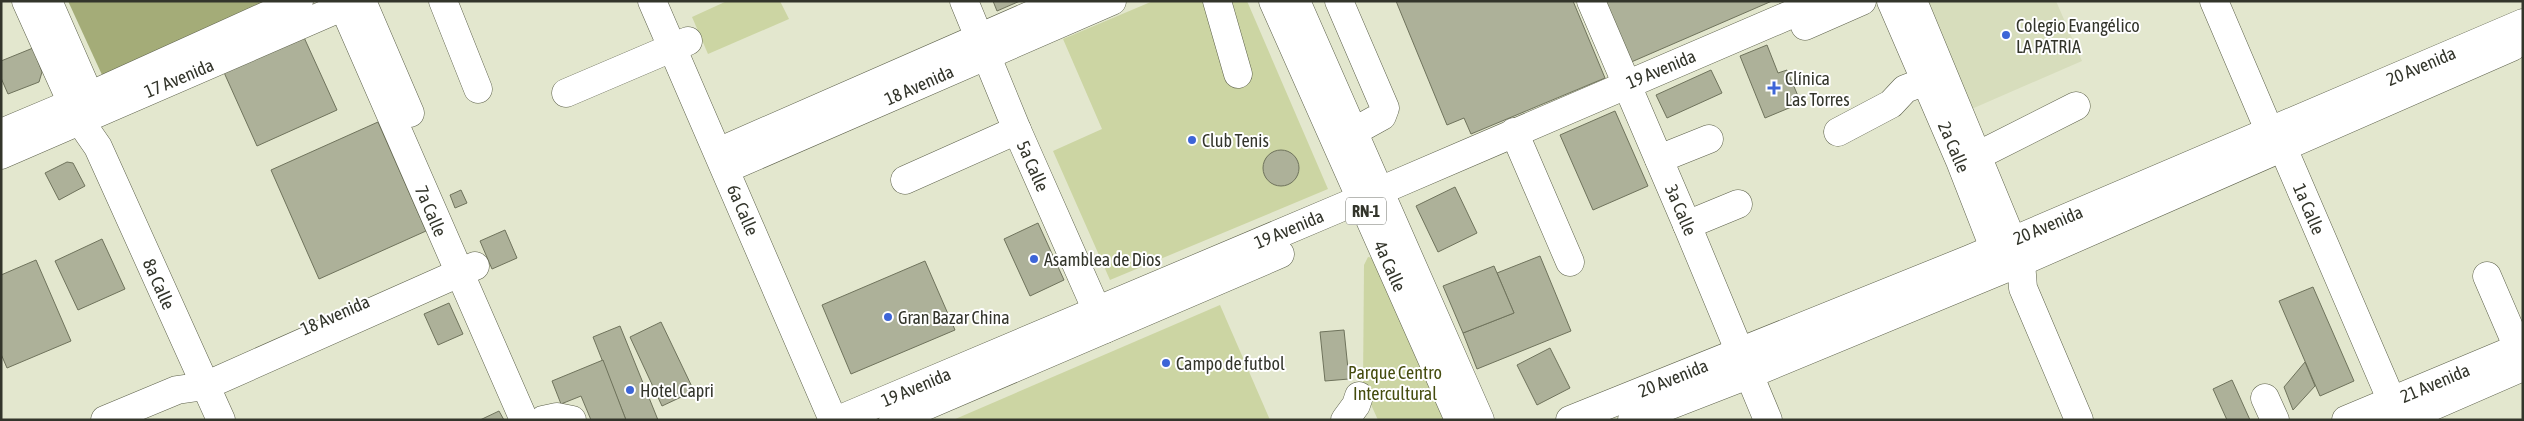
<svg xmlns="http://www.w3.org/2000/svg" width="2524" height="421" font-family="'Asap Condensed',sans-serif">
	<rect width="100%" height="100%" fill="#e3e7ce"/>
	<polygon fill="#d7ddbc" points="1926,1 2056,1 2082,61 1967,111 1962,84"/>
	<g fill="#ccd5a3">
		<polygon points="727,1 780,1 789,19 708,54 692,17"/>
		<polygon points="1153,1 1247,1 1328,189 1110,280 1053,151 1102,129 1063,39"/>
		<polygon points="1368,257 1373,258 1446,420 1378,420 1363,387 1364,265"/>
		<polygon points="1220,305 1270,420 953,420"/>
	</g>
	<polygon fill="#a4ac78" points="68,1 267,1 103,77"/>
	<g fill="#adb199" stroke="#6f735c">
		<polygon points="993,1 1020,1 997,11"/>
		<polygon points="1396,1 1573,1 1605,78 1471,134 1464,118 1447,125"/>
		<polygon points="1603,1 1772,1 1629,63"/>
		<polygon points="302,33 337,110 257,146 222,68"/>
		<polygon points="1767,45 1778,73 1787,70 1801,103 1765,118 1740,56"/>
		<polygon points="33,48 42,72 39,82 8,94 1,78 1,61"/>
		<polygon points="1711,70 1722,93 1667,118 1656,95"/>
		<polygon points="1615,111 1648,186 1593,210 1560,135"/>
		<polygon points="378,122 426,231 319,279 271,170"/>
		<circle cx="1281" cy="168" r="18"/>
		<polygon points="67,162 73,163 85,186 59,200 45,173"/>
		<polygon points="1455,187 1477,233 1438,252 1416,206"/>
		<polygon points="461,190 467,203 455,208 450,195"/>
		<polygon points="1038,223 1064,280 1030,296 1004,239"/>
		<polygon points="505,230 517,258 492,269 480,241"/>
		<polygon points="102,239 125,289 78,310 55,261"/>
		<polygon points="1540,256 1571,331 1477,369 1463,333 1514,313 1497,273"/>
		<polygon points="36,260 71,341 7,368 1,354 1,275"/>
		<polygon points="925,261 955,330 851,374 822,305"/>
		<polygon points="1494,266 1514,313 1463,333 1443,286"/>
		<polygon points="2313,287 2354,381 2320,396 2279,301"/>
		<polygon points="449,303 463,334 438,345 424,314"/>
		<polygon points="661,322 694,391 662,406 630,337"/>
		<polygon points="620,326 658,420 626,420 593,337"/>
		<polygon points="1344,330 1349,379 1325,381 1320,332"/>
		<polygon points="1550,348 1570,388 1537,405 1517,365"/>
		<polygon points="603,360 626,420 591,420 581,396 561,404 552,381"/>
		<polygon points="2305,362 2315,386 2293,410 2284,387"/>
		<polygon points="2232,380 2250,420 2227,420 2213,389"/>
		<polygon points="499,411 504,420 480,420"/>
	</g>
	<g fill="none" stroke-linecap="round" stroke-linejoin="round">
		<g stroke="#5c604a" stroke-width="29">
			<g id="minor">
				<polyline points="341,1 524,420"/>
				<polyline points="362,1 410,113"/>
				<polyline points="443,1 478,89"/>
				<polyline points="652,1 833,420"/>
				<polyline points="964,1 1017,130 1105,329"/>
				<polyline points="1217,1 1238,74"/>
				<polyline points="1339,1 1385,108 1382,116 1353,132"/>
				<polyline points="1591,1 1687,225 1768,420"/>
				<polyline points="1891,1 1960,161 2001,266"/>
				<polyline points="1913,1 2021,262 2023,288 2079,420"/>
				<polyline points="2214,1 2269,130 2283,148 2400,420"/>
				<polyline points="566,93 688,41"/>
				<polyline points="1514,132 1570,262"/>
				<polyline points="1838,132 1891,104 1905,89 1926,81"/>
				<polyline points="1,133 89,96 299,1"/>
				<polyline points="718,152 1063,1"/>
				<polyline points="1,155 356,1"/>
				<polyline points="1979,155 2076,106"/>
				<polyline points="1659,159 1709,139"/>
				<polyline points="726,169 1112,1"/>
				<polyline points="905,180 1017,130"/>
				<polyline points="1687,225 1738,204"/>
				<polyline points="2487,276 2518,348"/>
				<polyline points="2265,398 2275,420"/>
				<polyline points="105,420 177,390 205,386 475,266"/>
				<polyline points="543,420 557,417 572,420"/>
				<polyline points="1345,420 1356,405 1359,396"/>
				<polyline points="1570,420 1970,259 2523,23"/>
				<polyline points="1632,420 1748,375 2021,262 2512,47"/>
				<polyline points="2346,420 2523,346"/>
				<polyline points="2401,420 2523,367"/>
			</g>
		</g>
		<g stroke="#5c604a" stroke-width="29">
			<g id="major">
				<polyline points="26,1 80,121 98,147 221,420"/>
				<polyline points="48,1 90,97"/>
				<polyline points="1273,1 1459,420"/>
				<polyline points="1296,1 1480,420"/>
				<polyline points="1805,26 1862,1"/>
				<polyline points="838,420 1361,199 1822,1"/>
				<polyline points="893,420 1280,254"/>
			</g>
		</g>
		<use href="#minor" stroke="#fff" stroke-width="28"/>
		<use href="#major" stroke="#fff" stroke-width="28"/>
	</g>
	<g fill="#3d65d7" stroke="#fff" stroke-width="2">
		<circle cx="2006" cy="35" r="5"/>
		<path d="M1771.5 80.5h5v5h5v5h-5v5h-5v-5h-5v-5h5z"/>
		<circle cx="1192" cy="140" r="5"/>
		<circle cx="1034" cy="259" r="5"/>
		<circle cx="888" cy="317" r="5"/>
		<circle cx="1166" cy="363" r="5"/>
		<circle cx="630" cy="390" r="5"/>
	</g>
	<g text-anchor="middle" dominant-baseline="central" stroke-width="4" stroke-linejoin="round" paint-order="stroke">
		<rect fill="#fff" stroke="#70726b" stroke-width="1" x="1346" y="197.5" width="40" height="27" rx="4"/>
		<g font-size="16" font-weight="bold" fill="#33352b">
			<text x="1366" y="211">RN-1</text>
		</g>
		<g font-size="18" fill="#33352b" stroke="#fff" text-anchor="start">
			<text x="2016" y="25">Colegio Evangélico<tspan x="2016" dy="21">LA PATRIA</tspan></text>
			<text x="1785" y="78">Clínica<tspan x="1785" dy="21">Las Torres</tspan></text>
			<text x="1202" y="140">Club Tenis</text>
			<text x="1044" y="259">Asamblea de Dios</text>
			<text x="898" y="317">Gran Bazar China</text>
			<text x="1176" y="363">Campo de futbol</text>
			<text x="640" y="390">Hotel Capri</text>
		</g>
		<g font-size="18" fill="#33352b" stroke="#fff">
			<text transform="translate(2421 66) rotate(-23)">20 Avenida</text>
			<text transform="translate(1661 69) rotate(-23)">19 Avenida</text>
			<text transform="translate(179 78) rotate(-23)">17 Avenida</text>
			<text transform="translate(919 85) rotate(-24)">18 Avenida</text>
			<text transform="translate(1954 147) rotate(67)">2a Calle</text>
			<text transform="translate(1033 166) rotate(66)">5a Calle</text>
			<text transform="translate(2309 209) rotate(67)">1a Calle</text>
			<text transform="translate(743 210) rotate(67)">6a Calle</text>
			<text transform="translate(1681 210) rotate(67)">3a Calle</text>
			<text transform="translate(431 211) rotate(67)">7a Calle</text>
			<text transform="translate(2048 225) rotate(-23)">20 Avenida</text>
			<text transform="translate(1289 229) rotate(-23)">19 Avenida</text>
			<text transform="translate(1390 266) rotate(66)">4a Calle</text>
			<text transform="translate(159 284) rotate(66)">8a Calle</text>
			<text transform="translate(335 315) rotate(-24)">18 Avenida</text>
			<text transform="translate(1673 378) rotate(-22)">20 Avenida</text>
			<text transform="translate(2435 383) rotate(-23)">21 Avenida</text>
			<text transform="translate(916 387) rotate(-23)">19 Avenida</text>
		</g>
		<g font-size="18" fill="#454c0e" stroke="#fff">
			<text x="1395" y="372">Parque Centro<tspan x="1395" dy="21">Intercultural</tspan></text>
		</g>
	</g>
	<rect width="2524" height="421" fill="none" stroke="#33352b" stroke-width="5"/>
</svg>
